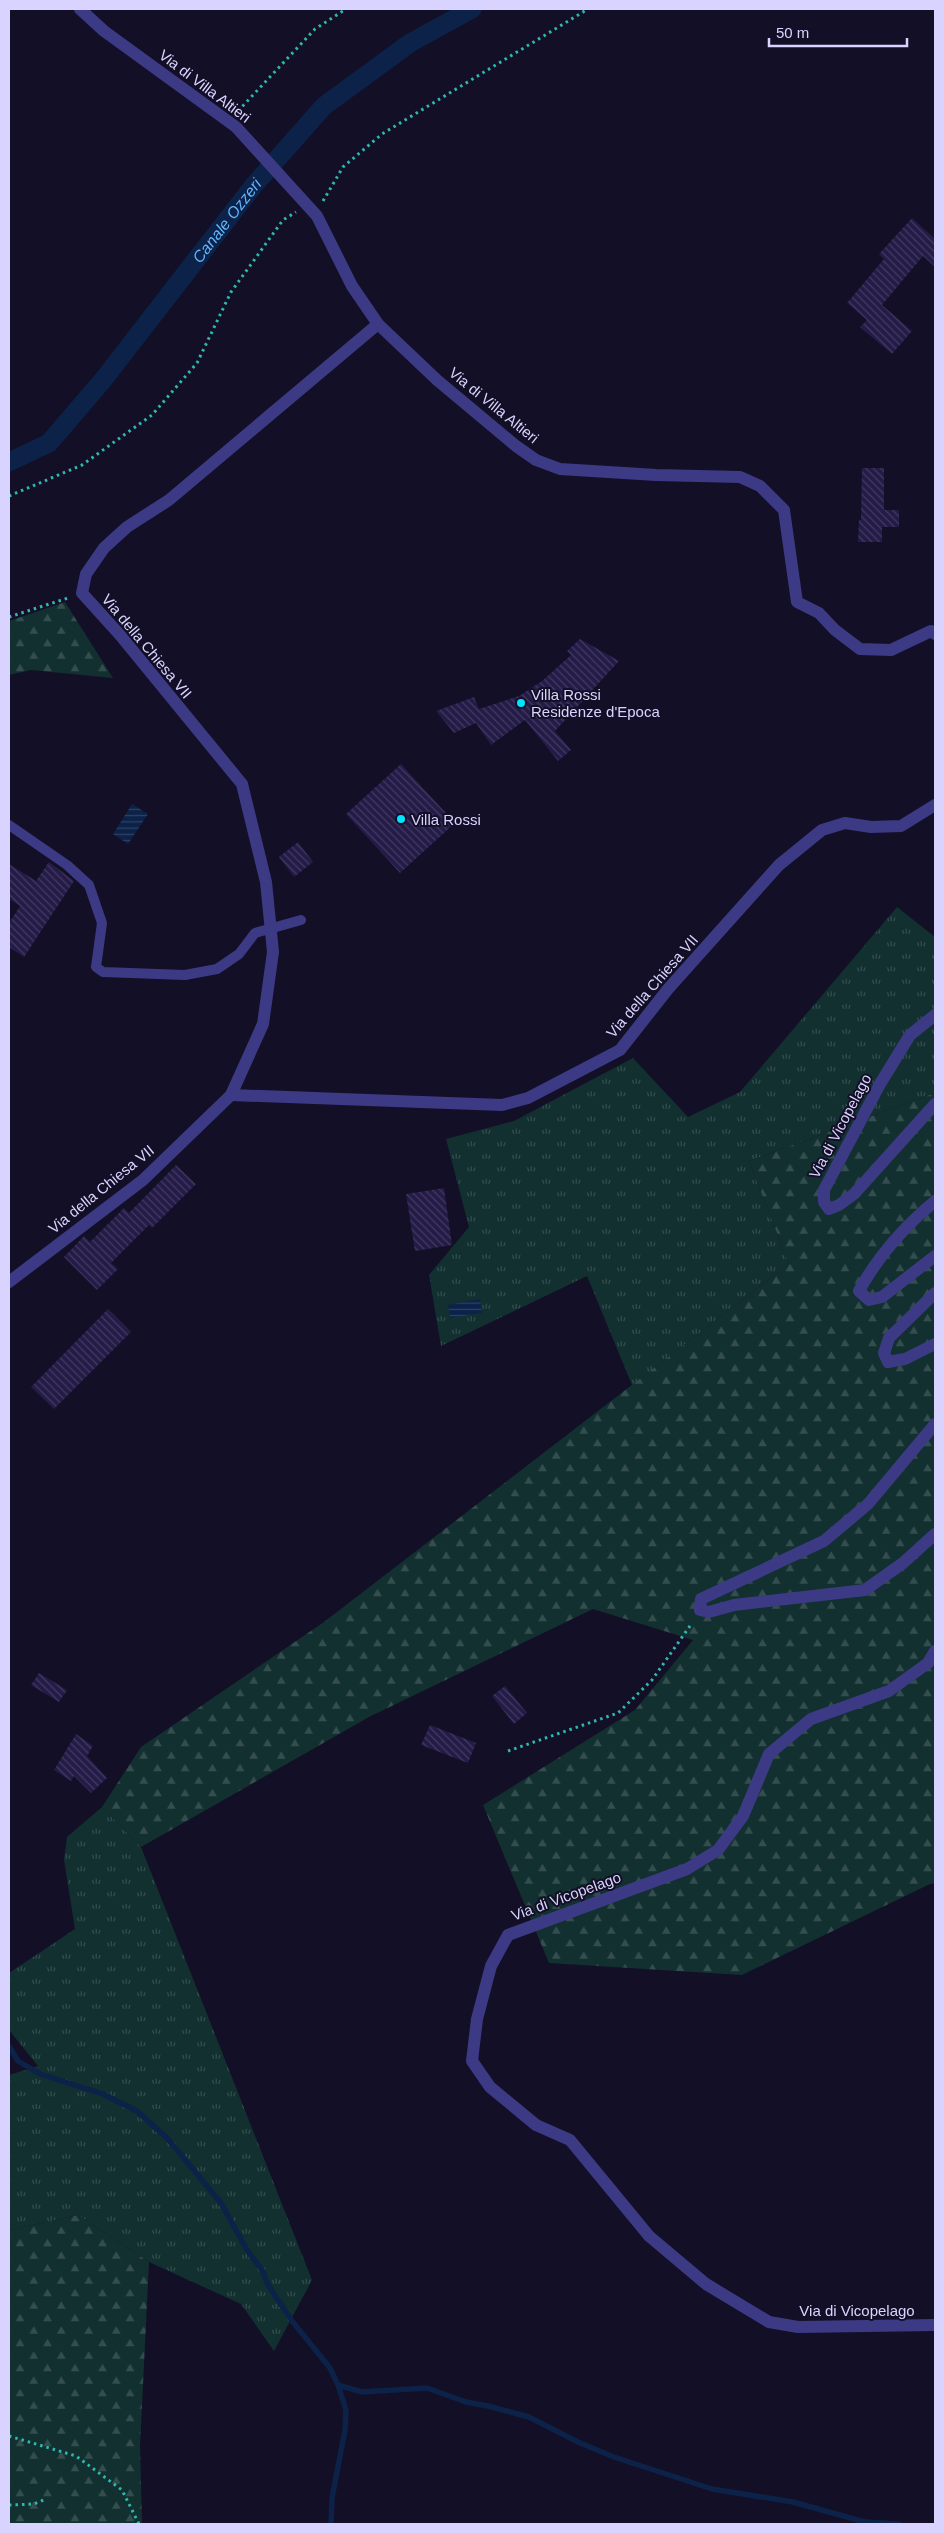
<svg xmlns="http://www.w3.org/2000/svg" width="944" height="2533" font-family="Arial,sans-serif">
	<defs>
		<pattern id="grass-tufts" width="24" height="20" patternUnits="userSpaceOnUse" patternTransform="scale(1.25)"><rect width="24" height="20" fill="#12302f"/><path d="M3 7l-1-3M5 7V3M7 7l1-3M15 17l-1-3M17 17v-4M19 17l1-3" fill="none" stroke="#344d4e"/></pattern>
		<pattern id="forest-firs" width="22" height="20" patternUnits="userSpaceOnUse" patternTransform="scale(1.25)"><rect width="22" height="20" fill="#12302f"/><path d="M5 1l3.5 6h-7zM16 11l3.5 6h-7z" fill="#344d4e"/></pattern>
		<pattern id="water-rules" width="6" height="5" patternUnits="userSpaceOnUse" patternTransform="scale(1.25)"><rect width="6" height="5" fill="#0c2248"/><path d="M0 2.5h6" fill="none" stroke="#2f4163"/></pattern>
		<pattern id="building-back-hatch" width="6" height="6" patternUnits="userSpaceOnUse" patternTransform="scale(1.25)"><rect width="6" height="6" fill="#241b47"/><path d="M-1 5l2 2M0 0l6 6M5-1l2 2" fill="none" stroke="#433b63"/></pattern>
	</defs>
	<rect width="100%" height="100%" fill="#130f26"/>
	<g fill="url(#grass-tufts)">
		<polygon points="897,907 935,937 935,1093 749,1161 789,1264 632,1385 587,1276 441,1346 429,1275 469,1227 446,1139 514,1121 633,1058 688,1117 740,1092"/>
		<polygon points="102,1807 141,1847 312,2280 274,2351 241,2304 149,2262 78,2215 9,2230 9,2075 38,2066 9,2030 9,1973 75,1929 64,1860 67,1837"/>
	</g>
	<g fill="url(#forest-firs)">
		<polygon points="65,602 113,678 31,670 9,675 9,621"/>
		<polygon points="935,1093 935,1883 930,1884 742,1975 549,1963 483,1805 635,1710 693,1640 593,1609 369,1717 141,1847 102,1807 141,1747 324,1622 789,1264 749,1161"/>
		<polygon points="78,2215 149,2262 140,2446 142,2524 9,2524 9,2230"/>
	</g>
	<g fill="url(#water-rules)">
		<polygon points="132,804 148,814 128,844 113,834"/>
		<polygon points="480,1299 482,1313 450,1318 448,1305"/>
	</g>
	<g fill="none" stroke-linecap="round" stroke-linejoin="round">
		<g stroke="#0c2248" stroke-width="5.5">
			<polyline points="9,2046 18,2061 40,2074 103,2094 137,2111 167,2138 221,2203 247,2250 262,2270 268,2285 292,2321 330,2368 338,2385 346,2410 345,2430 332,2498 331,2524"/>
			<polyline points="338,2385 362,2392 427,2388 466,2402 488,2406 529,2417 578,2442 614,2457 712,2489 793,2502 865,2522 899,2524"/>
		</g>
		<path stroke="#0c2248" stroke-width="19" id="s1" d="M9,462L49,443L103,380L254,185L324,106L410,43L472,9"/>
	</g>
	<g fill="url(#building-back-hatch)">
		<polygon points="912,218 935,239 935,267 923,256 882,305 912,331 892,354 860,327 867,320 847,303 884,259 879,254"/>
		<polygon points="862,468 884,468 884,510 899,510 899,527 882,527 882,542 858,542 859,520 861,520"/>
		<polygon points="580,639 619,661 555,731 571,750 558,761 525,720 491,745 476,723 454,733 436,711 474,697 479,709 519,696 542,681 571,655 567,651"/>
		<polygon points="401,764 455,823 400,873 346,814"/>
		<polygon points="298,842 313,862 294,877 279,857"/>
		<polygon points="49,862 74,881 24,957 9,947 9,923 20,906 9,899 9,864 36,881"/>
		<polygon points="176,1165 196,1184 152,1228 149,1225 111,1263 118,1269 97,1290 64,1257 84,1236 90,1242 124,1208 129,1213"/>
		<polygon points="444,1188 452,1245 415,1251 406,1194"/>
		<polygon points="108,1309 131,1332 54,1409 31,1387"/>
		<polygon points="39,1673 67,1690 59,1702 31,1685"/>
		<polygon points="505,1686 527,1713 514,1724 492,1696"/>
		<polygon points="430,1725 476,1743 468,1763 421,1745"/>
		<polygon points="76,1734 93,1746 87,1756 107,1778 91,1793 74,1776 71,1781 54,1770"/>
	</g>
	<g fill="none" stroke-linecap="round" stroke-linejoin="round">
		<g stroke="#2fb8b0" stroke-width="3" stroke-dasharray="2.5 4" stroke-linecap="butt">
			<polyline points="238,111 315,29 346,9"/>
			<polyline points="323,201 343,167 382,134 588,9"/>
			<polyline points="9,496 82,465 152,415 197,363 231,292 283,220 296,212"/>
			<polyline points="9,617 68,598"/>
			<polyline points="508,1751 618,1713 652,1680 692,1623"/>
			<polyline points="9,2436 76,2456 122,2490 139,2524"/>
			<polyline points="9,2505 34,2504 46,2499"/>
		</g>
		<polyline stroke="#3d3a85" stroke-width="10" points="9,825 67,865 89,885 102,923 96,967 103,972 185,975 217,969 239,954 255,933 301,920"/>
		<g stroke="#3d3a85" stroke-width="12">
			<polyline points="80,9 104,31 236,127 317,216 352,286 378,324 437,380 516,446 536,460 560,469 656,475 740,477 760,486 784,510 797,602 819,613 835,630 860,649 891,650 931,631 935,634"/>
			<polyline points="935,1015 910,1035 880,1084 824,1190 824,1202 829,1209 839,1205 854,1194 935,1104"/>
			<polyline points="231,1095 502,1105 528,1098 620,1050 668,989 779,865 822,830 845,823 871,827 901,826 935,805"/>
			<path d="M935,1201C905,1226 878,1256 859,1291L869,1300L882,1297L935,1256"/>
			<polyline points="9,1282 143,1180 231,1095 263,1024 273,952 266,882 242,784 120,635 82,593 86,574 104,548 127,527 169,500 378,324"/>
			<polyline points="935,1293 889,1338 884,1353 888,1362 905,1359 935,1344"/>
			<polyline points="935,1424 868,1504 824,1541 701,1599 700,1610 709,1612 734,1605 865,1590 903,1563 935,1534"/>
			<polyline points="935,1651 928,1663 889,1691 811,1719 769,1754 743,1816 718,1850 687,1869 508,1935 491,1966 477,2019 472,2061 490,2087 536,2125 570,2140 649,2236 706,2284 769,2322 798,2327 935,2325"/>
		</g>
	</g>
	<g fill="#00e5ff" stroke="#130f26" stroke-width="2">
		<circle cx="521" cy="703" r="5"/>
		<circle cx="401" cy="819" r="5"/>
	</g>
	<g text-anchor="middle" dominant-baseline="central" stroke-width="4" stroke-linejoin="round" paint-order="stroke">
		<g font-size="15" fill="#d9d4ff" stroke="#130f26">
			<text transform="translate(205 86) rotate(37)">Via di Villa Altieri</text>
			<text transform="translate(494 405) rotate(39)">Via di Villa Altieri</text>
			<text transform="translate(147 646) rotate(50)">Via della Chiesa VII</text>
			<text transform="translate(652 986) rotate(-49)">Via della Chiesa VII</text>
			<text transform="translate(840 1126) rotate(-62)">Via di Vicopelago</text>
			<text transform="translate(101 1189) rotate(-39)">Via della Chiesa VII</text>
			<text transform="translate(566 1896) rotate(-20)">Via di Vicopelago</text>
			<text x="857" y="2310">Via di Vicopelago</text>
		</g>
		<g font-size="15" fill="#d9d4ff" stroke="#130f26" text-anchor="start">
			<text x="531" y="694">Villa Rossi<tspan x="531" dy="17">Residenze d'Epoca</tspan></text>
			<text x="411" y="819">Villa Rossi</text>
		</g>
		<g font-size="16" font-style="italic" fill="#62b6ff" stroke="#130f26">
			<text stroke="none"><textPath href="#s1" startOffset="329">Canale Ozzeri</textPath></text>
		</g>
	</g>
	<rect width="944" height="2533" fill="none" stroke="#d9d4ff" stroke-width="20"/>
	<path d="M769 38v8h138v-8" fill="none" stroke="#d9d4ff" stroke-width="2.5"/>
	<text x="776" y="38" font-size="15" fill="#d9d4ff" stroke="#130f26" stroke-width="4" paint-order="stroke">50 m</text>
</svg>
